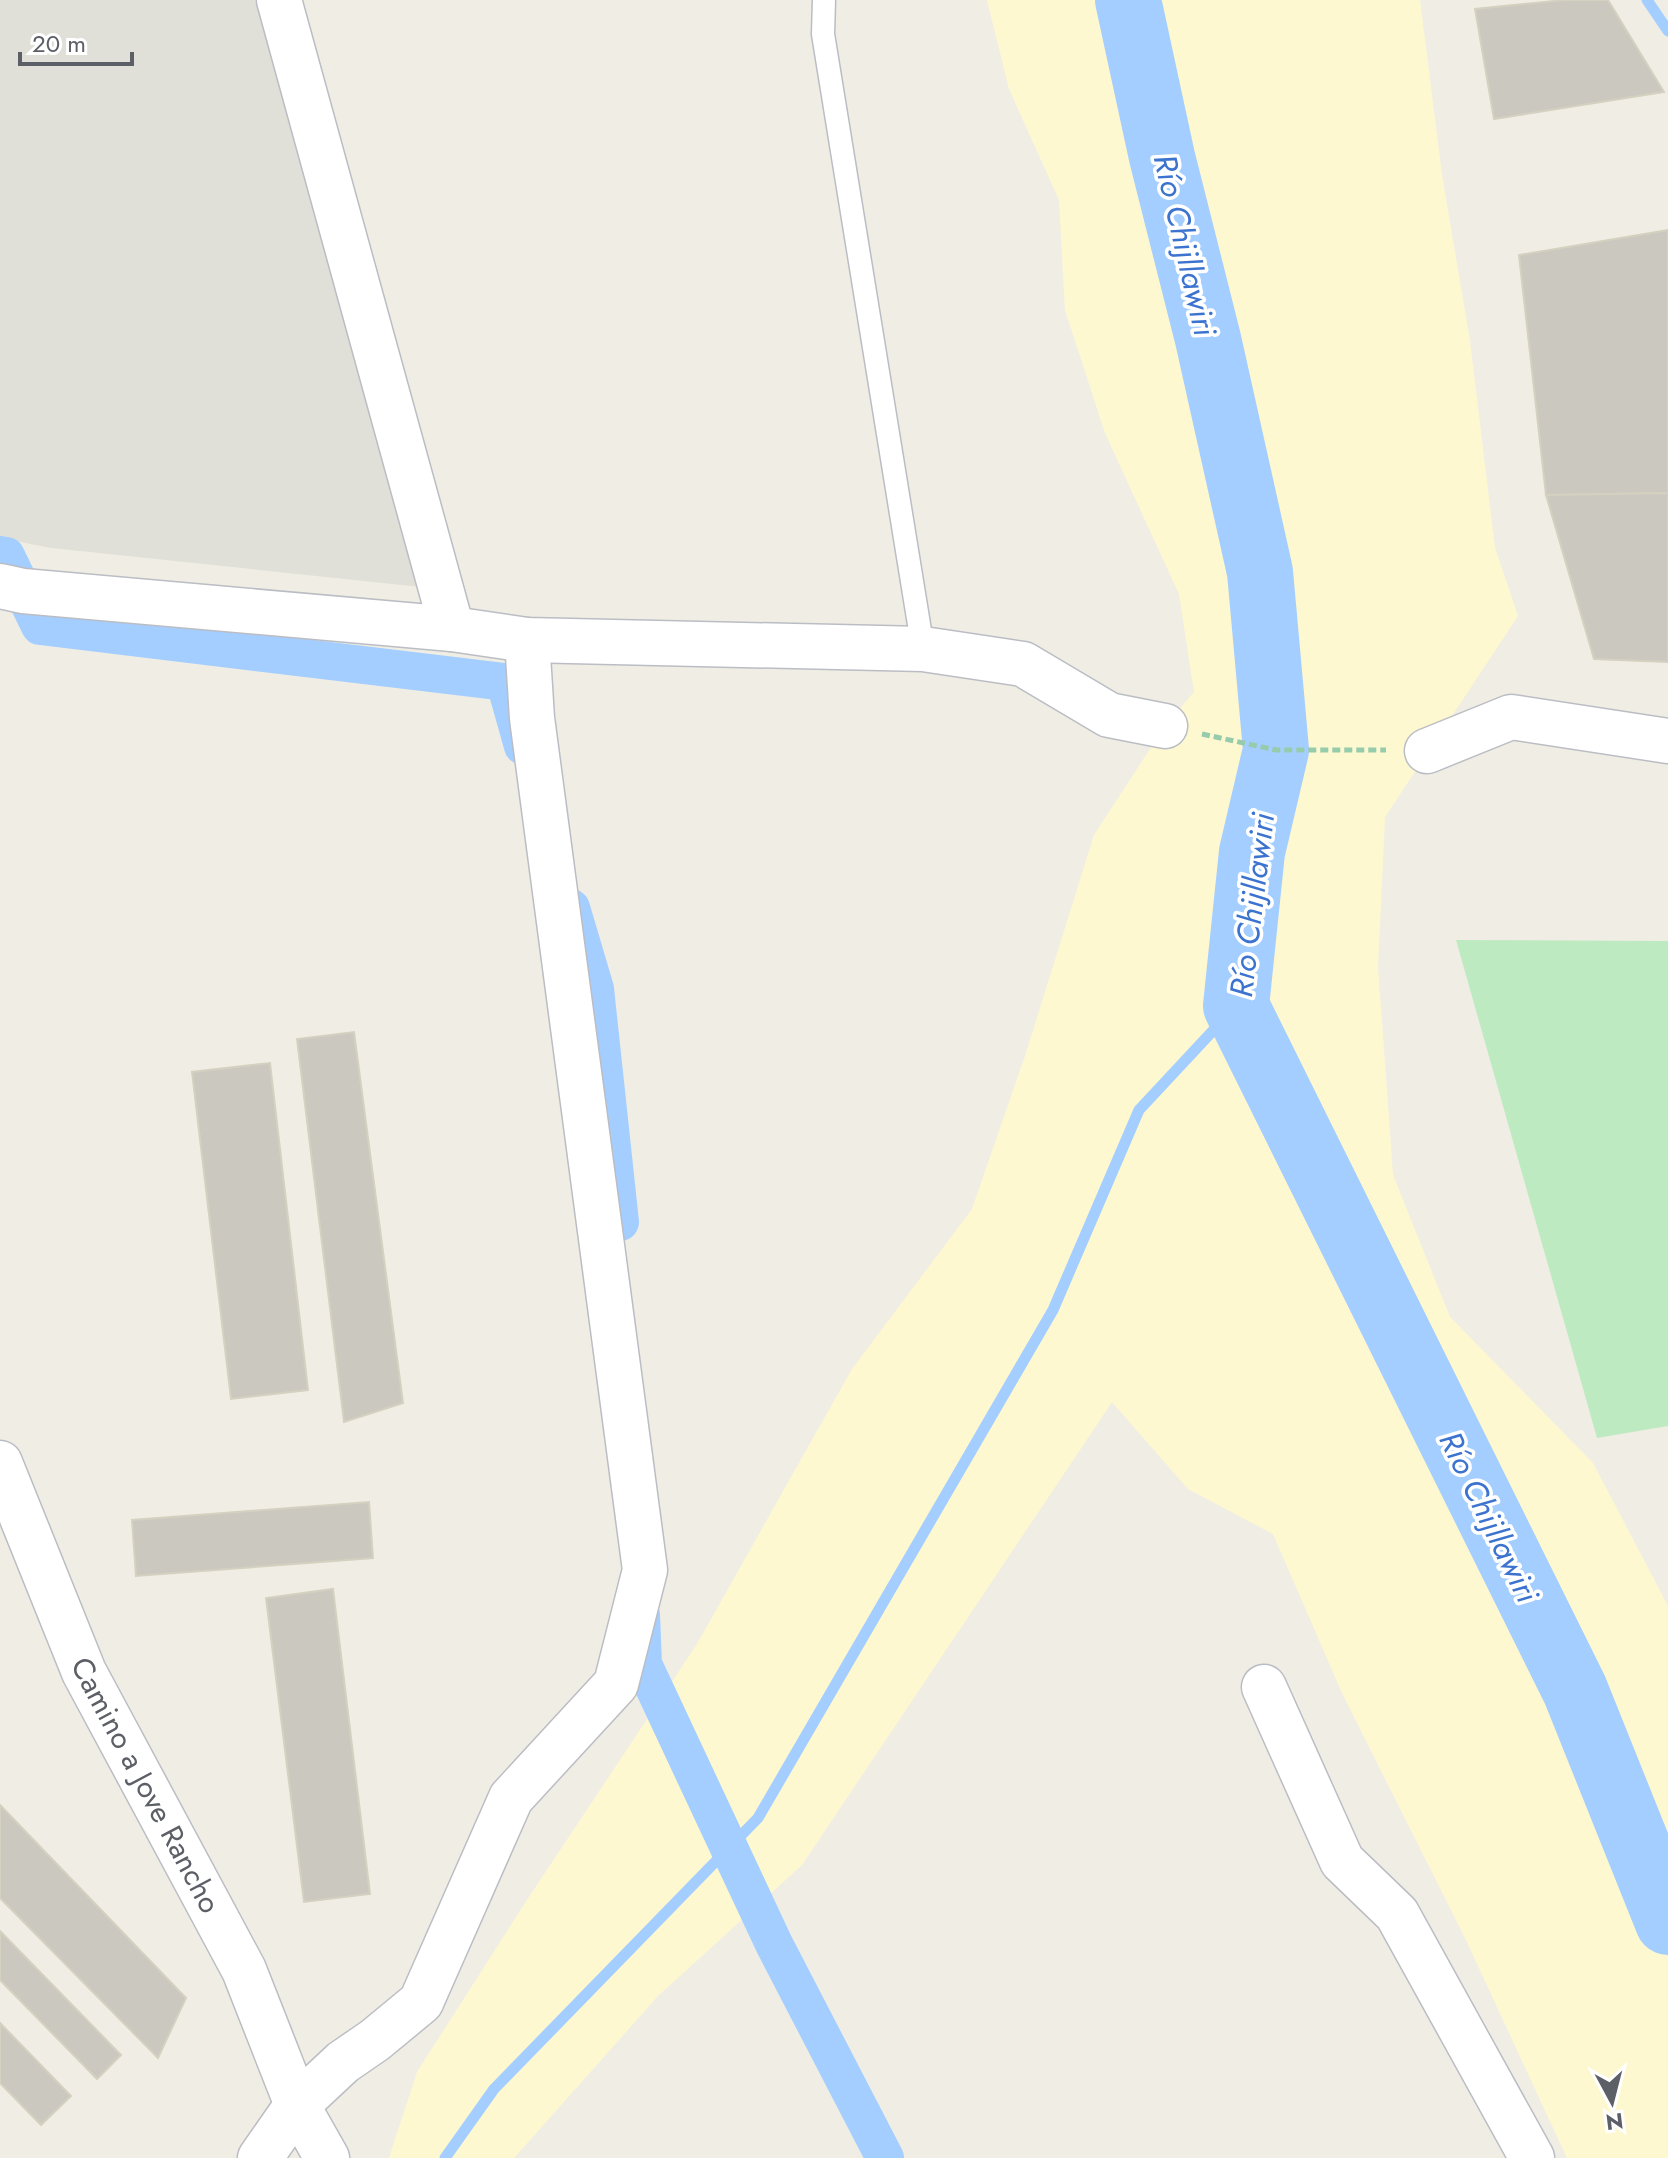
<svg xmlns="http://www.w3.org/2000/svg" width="1668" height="2158" font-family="Jost,sans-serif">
	<rect width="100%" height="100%" fill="#f0eee4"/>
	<polygon fill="#e0e0d8" points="0,0 255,0 421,587 51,548 0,538"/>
	<polygon fill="#beeac2" points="1456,940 1668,941 1668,1426 1597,1438"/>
	<polygon fill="#fef8d0" points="987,0 1420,0 1442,175 1470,341 1495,548 1518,616 1385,817 1378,967 1393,1175 1450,1317 1593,1463 1668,1606 1668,2158 1567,2158 1466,1940 1342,1693 1273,1534 1188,1489 1112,1402 802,1865 658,1996 514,2158 389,2158 417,2072 525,1903 697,1644 852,1369 972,1209 1025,1056 1094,835 1165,726 1194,692 1179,594 1105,433 1065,310 1059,200 1009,89"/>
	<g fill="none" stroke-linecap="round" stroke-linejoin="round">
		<g stroke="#a4ceff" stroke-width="11">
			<polyline points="1647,0 1668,31"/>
			<polyline points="445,2158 494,2089 758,1818 1053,1310 1139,1110 1236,1006"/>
		</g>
		<g stroke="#a4ceff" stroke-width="38">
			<polyline points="0,555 6,556 40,626 505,682 523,746"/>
			<polyline points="571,908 595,989 620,1222"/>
			<polyline points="641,1615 643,1664 774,1944 885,2158"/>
		</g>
		<polyline stroke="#a4ceff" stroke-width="66" points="1128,0 1162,157 1208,339 1260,572 1276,750 1252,852 1236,1006 1575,1690 1668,1922"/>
	</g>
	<g fill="#cbc8c0" stroke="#d5d1c1" stroke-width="2">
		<polygon points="1564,0 1608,0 1664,92 1494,119 1475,9"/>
		<polygon points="1668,230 1668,493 1546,495 1519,255"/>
		<polygon points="1668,493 1668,662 1594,659 1546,495"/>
		<polygon points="354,1032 403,1403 344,1422 297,1039"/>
		<polygon points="270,1063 308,1390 231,1399 192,1072"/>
		<polygon points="369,1502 373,1558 136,1576 132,1520"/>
		<polygon points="333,1589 370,1894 304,1902 266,1598"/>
		<polygon points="0,1805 186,1998 158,2058 0,1898"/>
		<polygon points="0,1931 121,2055 97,2079 0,1980"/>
		<polygon points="0,2023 71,2096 41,2125 0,2083"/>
	</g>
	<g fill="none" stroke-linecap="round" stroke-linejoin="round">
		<g stroke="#bbbdc4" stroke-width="25">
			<polyline id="lane" points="824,0 823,34 923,649"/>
		</g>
		<g stroke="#bbbdc4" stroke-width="47">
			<g id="street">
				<polyline points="279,0 452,629"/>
				<polyline points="0,586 23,591 452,629 527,640 923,649 1023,664 1109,715 1165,726"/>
				<polyline points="1427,751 1511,717 1668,741"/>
				<polyline points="0,1463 84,1672 244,1970 297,2105 327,2158"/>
				<polyline points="1264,1687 1342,1861 1397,1914 1532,2158"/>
				<polyline points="260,2158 297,2105 343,2062 375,2040 421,2002 511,1798 616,1684 645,1570 532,718 527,640"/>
			</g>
		</g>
		<polyline stroke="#96cbab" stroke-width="5" stroke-dasharray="8 4" stroke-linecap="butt" points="1202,734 1276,750 1386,750"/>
		<use href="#lane" stroke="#fff" stroke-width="22"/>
		<use href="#street" stroke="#fff" stroke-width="44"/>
	</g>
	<g text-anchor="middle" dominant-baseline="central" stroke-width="7" stroke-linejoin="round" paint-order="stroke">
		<g font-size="30" fill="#5c5f66" stroke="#fff">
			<text transform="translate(146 1785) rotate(62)">Camino a Jove Rancho</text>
		</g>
		<g font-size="32" font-style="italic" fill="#3b73cf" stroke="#fff">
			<text transform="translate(1185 245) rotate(77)">Río Chijllawiri</text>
			<text transform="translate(1252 905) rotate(-83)">Río Chijllawiri</text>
			<text transform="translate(1489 1517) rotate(64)">Río Chijllawiri</text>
		</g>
	</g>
	<g transform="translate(1612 2102) rotate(173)" stroke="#ffffff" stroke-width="6" paint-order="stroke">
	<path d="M0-6L14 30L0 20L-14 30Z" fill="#5c5f66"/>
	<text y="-12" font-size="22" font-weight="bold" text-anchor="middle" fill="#5c5f66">N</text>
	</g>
	<path d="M20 52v12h112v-12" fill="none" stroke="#5c5f66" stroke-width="4"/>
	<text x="32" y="52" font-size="24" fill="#5c5f66" stroke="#ffffff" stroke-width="6" paint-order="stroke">20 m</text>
</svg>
